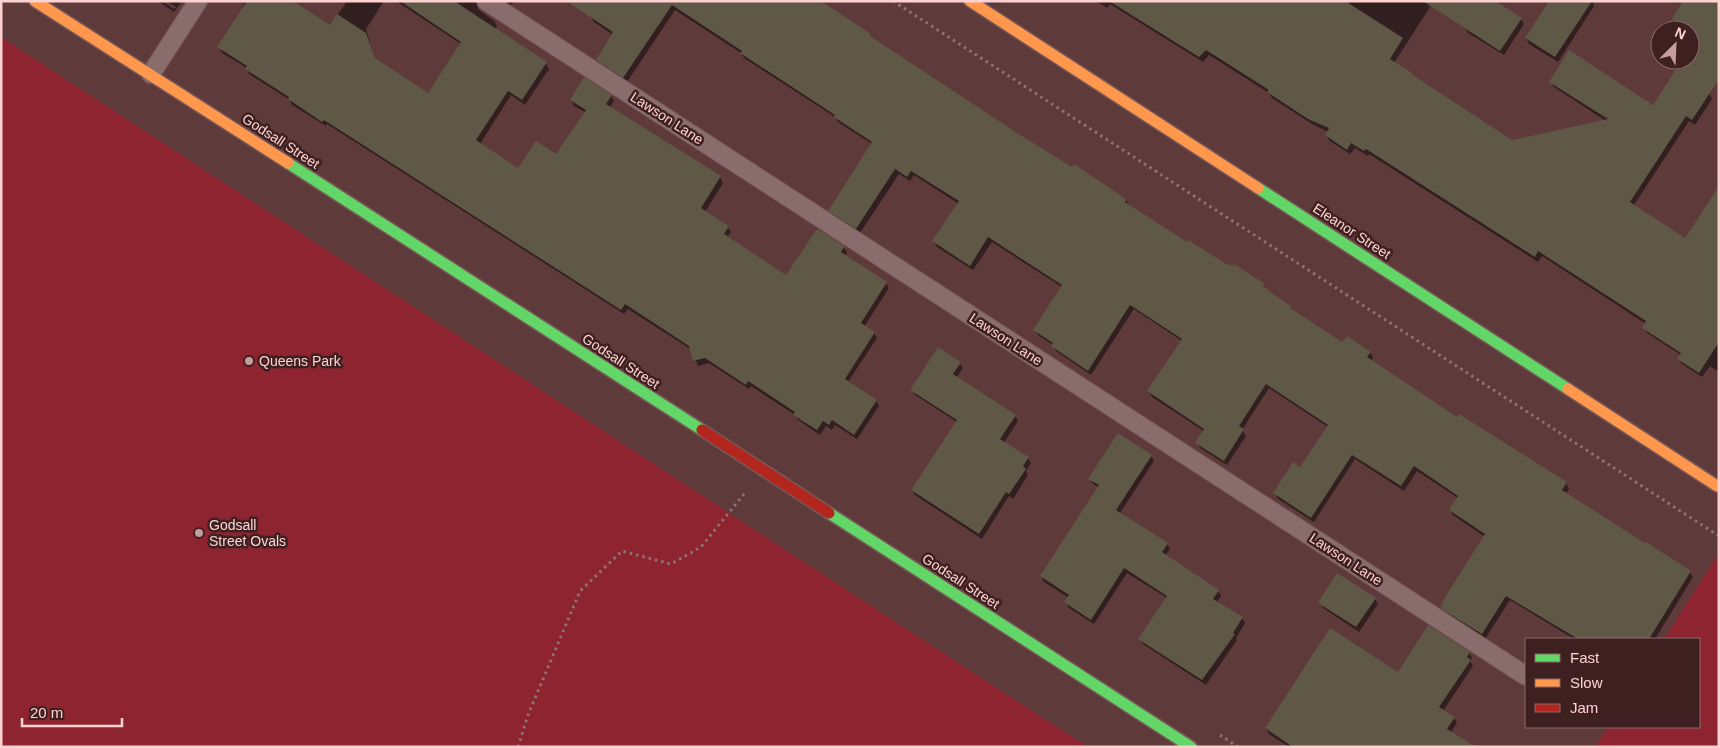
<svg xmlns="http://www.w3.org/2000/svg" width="1720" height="748" font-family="Arial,sans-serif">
	<rect width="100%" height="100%" fill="#5f3a3b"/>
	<g fill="#8e242f">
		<polygon points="1,37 992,685 1088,747 1,747"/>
		<polygon points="1719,553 1719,747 1595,747 1608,727 1699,727 1699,639 1664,639"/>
	</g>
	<g fill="#0007">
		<polygon points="158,1 162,1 174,9 176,7 166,1 182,1 174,12"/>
		<polygon points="246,1 290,1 330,26 347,1 384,1 366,29 375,60 428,94 461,44 396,1 479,1 478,9 494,21 497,26 495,30 546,63 549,69 525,105 511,95 480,144 519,169 557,156 585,112 574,106 571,100 611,96 614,101 610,107 720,177 723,183 705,212 728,227 731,232 727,237 787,277 844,247 847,253 845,256 886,283 889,288 864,327 874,333 877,338 848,382 876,400 879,406 857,439 835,425 832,430 826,426 820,435 798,420 795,415 751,386 749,389 709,363 698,366 692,350 628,309 624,314 327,124 326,126 292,105 290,100 249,74 247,68 222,53 219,47 243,10 242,8"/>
		<polygon points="501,1 514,1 510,6"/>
		<polygon points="601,1 815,1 870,35 873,40 1014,132 1126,200 1129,205 1187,244 1264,285 1269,293 1290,307 1293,311 1343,344 1370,352 1373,358 1371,361 1458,418 1460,416 1566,483 1569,489 1566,493 1690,572 1693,577 1655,639 1574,639 1510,600 1485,639 1445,613 1442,608 1485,537 1453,515 1450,510 1458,498 1417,471 1404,491 1355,459 1314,522 1278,499 1275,493 1300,468 1328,427 1269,388 1242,430 1246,436 1227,465 1200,448 1197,443 1204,431 1152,397 1149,391 1182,341 1134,309 1091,375 1056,351 1053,345 1038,335 1035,330 1062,287 992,242 973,270 937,247 934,241 959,204 914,175 910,181 899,174 860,233 833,216 830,211 872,144 838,122 835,117 744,58 741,53 675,10 627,82 600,65 597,60 613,35 594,22 591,17"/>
		<polygon points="1096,1 1426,1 1430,7 1394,63 1413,77 1511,142 1606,121 1554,87 1551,82 1653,106 1683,60 1690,60 1690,49 1697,38 1690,34 1690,30 1684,30 1676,25 1673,19 1719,1 1709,93 1712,99 1695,125 1689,121 1634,205 1719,272 1719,372 1710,366 1702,377 1682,364 1678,359 1681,355 1647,333 1644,328 1646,324 1542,256 1538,262 1369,154 1368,156 1355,148 1350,154 1330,141 1326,135 1328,132 1312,124 1272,98 1269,93 1209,55 1203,62 1110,4 1107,8"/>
		<polygon points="1592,1 1594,6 1558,62 1529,44 1526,38"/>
		<polygon points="1521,19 1524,24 1504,55 1468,33 1465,27"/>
		<polygon points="960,363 963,368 956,378 1015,416 1018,421 1004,443 1028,458 1031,463 1026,471 1028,475 1013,499 1009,496 982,539 915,495 912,490 957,422 915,395 912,390"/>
		<polygon points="1151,456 1154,461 1120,513 1167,544 1170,549 1165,556 1218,591 1221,596 1217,602 1242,618 1245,623 1236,638 1237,640 1206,685 1143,644 1140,639 1167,598 1127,573 1094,624 1069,608 1066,602 1069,598 1044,582 1041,576 1099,487 1093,484 1090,479"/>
		<polygon points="1375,599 1378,604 1359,632 1323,608 1320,603"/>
		<polygon points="1469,653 1472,658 1470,661 1473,666 1443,711 1454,718 1457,723 1451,732 1474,747 1289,747 1269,734 1266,728 1398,674"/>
	</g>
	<g fill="#5f5846">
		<polygon points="247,1 293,1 330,25 337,14 366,33 375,58 428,93 461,42 400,1 454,1 547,62 522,100 508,91 476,140 518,168 536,141 556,154 586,110 570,100 584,77 612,95 606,104 721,176 701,208 729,226 724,234 786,275 817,229 845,246 841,252 887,282 861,323 875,332 845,379 877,400 854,435 832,420 829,425 823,421 817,430 793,415 795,412 748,381 746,385 705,358 693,361 689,346 625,304 621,310 324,120 322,122 288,99 289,97 245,69 247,66 217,47"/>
		<polygon points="566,1 821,1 871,34 870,36 1014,131 1072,167 1074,164 1126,199 1125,202 1187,242 1188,240 1228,265 1229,264 1232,266 1234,264 1265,284 1263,286 1268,289 1267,290 1291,306 1290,308 1342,342 1347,336 1371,352 1367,357 1457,417 1459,414 1567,482 1562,490 1645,543 1646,542 1691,571 1649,639 1578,639 1506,596 1482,634 1440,608 1443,603 1442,602 1485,534 1449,510 1458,496 1414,466 1401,486 1352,455 1311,518 1273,493 1293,462 1300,467 1328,425 1266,384 1239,426 1244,429 1224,461 1195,443 1204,429 1147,391 1182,339 1130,305 1088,371 1051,346 1053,343 1033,330 1062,285 988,237 970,266 932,241 959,201 911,171 907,177 895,169 856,229 828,211 872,142 834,117 835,115 740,53 742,51 672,5 623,78 596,60 613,32"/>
		<polygon points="1109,1 1345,1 1403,38 1390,59 1412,73 1411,74 1512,140 1608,119 1549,82 1569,50 1653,105 1682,60 1690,60 1690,47 1697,36 1672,19 1683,1 1719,1 1719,79 1692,120 1686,116 1630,202 1685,238 1719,186 1719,342 1699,373 1677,359 1681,353 1642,328 1646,321 1538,251 1535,257 1366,149 1364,151 1351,143 1347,150 1325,135 1329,128 1308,119 1267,92 1269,90 1206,50 1199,57"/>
		<polygon points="1423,1 1495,1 1522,18 1500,51"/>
		<polygon points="1549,1 1592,1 1555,57 1525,38"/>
		<polygon points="938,347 961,362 953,374 1016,415 1000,439 1029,457 1023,466 1026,469 1009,494 1006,492 979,534 911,490 957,420 910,390"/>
		<polygon points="1118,433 1152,455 1116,510 1168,543 1162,552 1219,590 1213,599 1243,617 1233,633 1235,634 1202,680 1138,639 1167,596 1124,568 1091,620 1064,602 1069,595 1040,576 1099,485 1088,479"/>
		<polygon points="1337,573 1376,598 1356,627 1318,603"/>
		<polygon points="1428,625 1470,652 1467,657 1471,660 1439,707 1455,717 1447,729 1476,747 1293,747 1265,728 1330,628 1398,672"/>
	</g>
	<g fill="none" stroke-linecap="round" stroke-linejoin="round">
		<g stroke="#795859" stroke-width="20">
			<g id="lane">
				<polyline points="486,1 1526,676"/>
				<polyline points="151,74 198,1"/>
			</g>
		</g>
		<g stroke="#795859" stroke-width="14">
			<g id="fast">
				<polyline points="288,163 702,430"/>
				<polyline points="1258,188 1568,389"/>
				<polyline points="829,513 1191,747"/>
			</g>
		</g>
		<g stroke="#795859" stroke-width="14">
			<g id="slow">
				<polyline points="35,1 288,163"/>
				<polyline points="970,1 1258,188"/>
				<polyline points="1568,389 1717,486"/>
			</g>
		</g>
		<g stroke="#795859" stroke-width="14">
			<polyline id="jam" points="702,430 829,513"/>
		</g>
		<g stroke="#8d7474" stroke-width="3" stroke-dasharray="2.5 4" stroke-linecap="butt">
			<polyline points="893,1 1719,536"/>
			<polyline points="1220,735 1238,747"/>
			<polyline points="518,747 528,715 580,591 622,551 671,564 701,547 744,494"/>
		</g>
		<use href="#lane" stroke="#896d6d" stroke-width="18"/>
		<use href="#fast" stroke="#63d668" stroke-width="11"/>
		<use href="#slow" stroke="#ff974d" stroke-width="11"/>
		<use href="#jam" stroke="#b3261e" stroke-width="11"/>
	</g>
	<g fill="#c69d9c" stroke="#3f2020" stroke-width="2">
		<circle cx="249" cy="361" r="5"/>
		<circle cx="199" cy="533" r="5"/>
	</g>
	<g text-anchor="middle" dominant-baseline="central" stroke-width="5" stroke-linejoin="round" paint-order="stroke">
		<g font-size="14" fill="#fdd3d1" stroke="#3f2020">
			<text transform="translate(667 118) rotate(33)">Lawson Lane</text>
			<text transform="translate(281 141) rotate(33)">Godsall Street</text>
			<text transform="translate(1352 231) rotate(33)">Eleanor Street</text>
			<text transform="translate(1006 339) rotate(33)">Lawson Lane</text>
			<text transform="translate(621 361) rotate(33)">Godsall Street</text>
			<text transform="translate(1346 559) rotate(33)">Lawson Lane</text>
			<text transform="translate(961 581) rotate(33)">Godsall Street</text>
		</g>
		<g font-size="14" fill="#fdd3d1" stroke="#3f2020" text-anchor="start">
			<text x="259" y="361">Queens Park</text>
			<text x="209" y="525">Godsall<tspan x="209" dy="16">Street Ovals</tspan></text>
		</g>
	</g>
	<rect width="1720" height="748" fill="none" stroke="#fdd3d1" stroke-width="5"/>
	<rect x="1525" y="638" width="175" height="90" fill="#3f2020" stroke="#8b6867"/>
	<rect x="1535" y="654" width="25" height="8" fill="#63d668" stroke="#8b6867"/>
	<text x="1570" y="663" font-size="15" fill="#fdd3d1">Fast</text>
	<rect x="1535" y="679" width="25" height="8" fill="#ff974d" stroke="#8b6867"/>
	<text x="1570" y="688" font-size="15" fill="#fdd3d1">Slow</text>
	<rect x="1535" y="704" width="25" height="8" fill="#b3261e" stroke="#8b6867"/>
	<text x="1570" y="713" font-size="15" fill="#fdd3d1">Jam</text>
	<g transform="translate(1675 45) rotate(24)"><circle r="24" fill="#3f2020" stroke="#8b6867"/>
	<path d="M0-4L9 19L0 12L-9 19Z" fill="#c69d9c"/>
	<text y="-8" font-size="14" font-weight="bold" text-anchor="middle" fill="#fdd3d1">N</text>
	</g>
	<path d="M22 718v8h100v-8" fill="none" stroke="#fdd3d1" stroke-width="2.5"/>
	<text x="30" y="718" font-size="15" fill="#fdd3d1" stroke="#3f2020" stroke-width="4" paint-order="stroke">20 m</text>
</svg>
